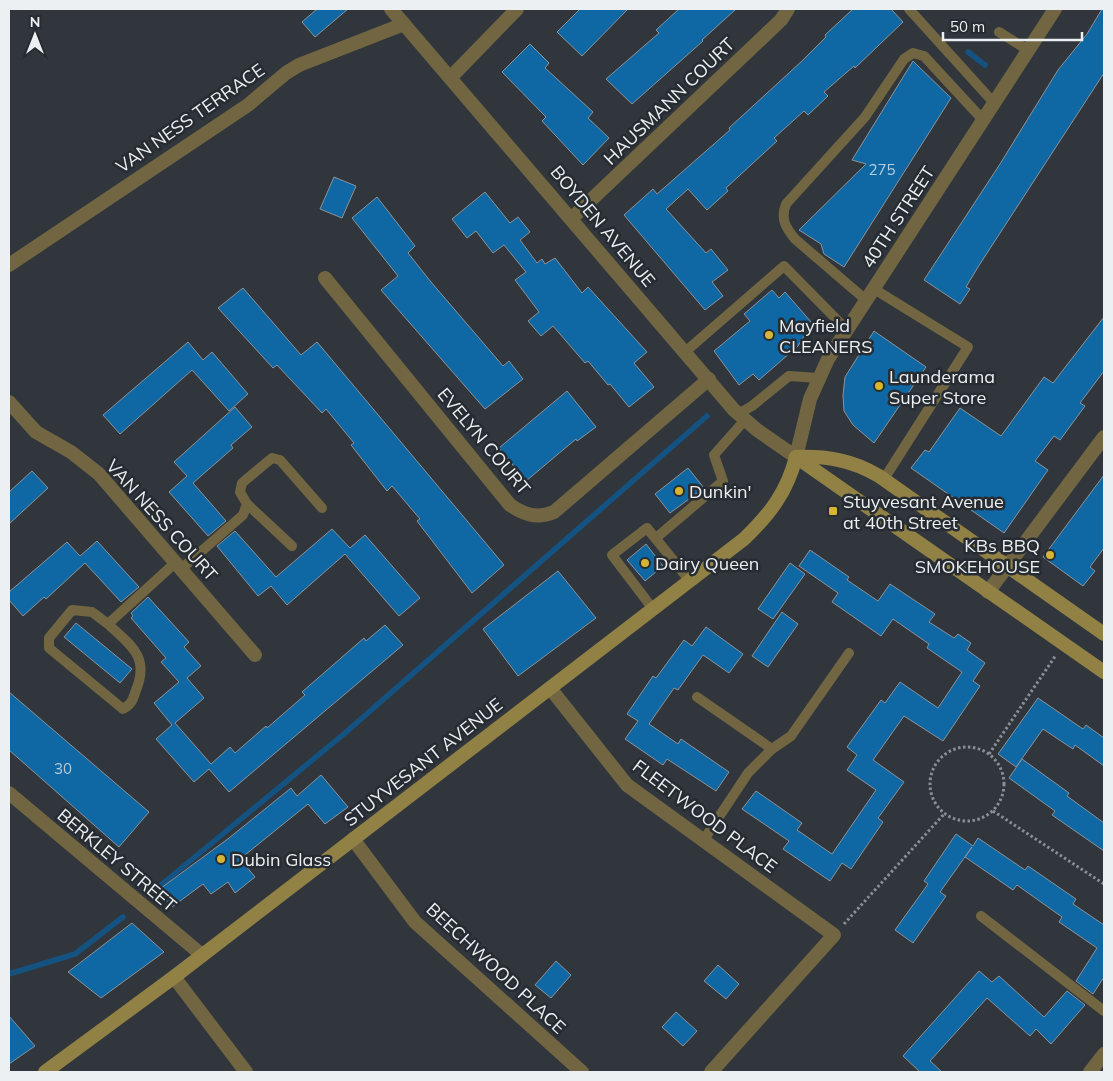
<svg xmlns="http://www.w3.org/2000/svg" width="1113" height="1081" font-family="Mulish,sans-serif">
	<rect width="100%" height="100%" fill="#30363c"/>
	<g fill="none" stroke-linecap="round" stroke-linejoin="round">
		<g stroke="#145381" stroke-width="5.5">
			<polyline points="968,52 985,65"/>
			<polyline points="155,890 345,733 707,416"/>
			<polyline points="9,974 75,954 123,917"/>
		</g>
	</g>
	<g fill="#0f67a3" stroke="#8c9399">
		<polygon points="317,9 348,9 315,37 302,22"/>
		<polygon points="580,9 628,9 582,56 557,32"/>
		<polygon points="679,9 736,9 702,40 703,41 632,104 606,79 659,33 656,30"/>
		<polygon points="853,9 891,9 903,22 855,68 854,66 824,92 828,96 808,115 804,111 774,138 777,141 726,188 728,191 707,210 688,189 666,209 706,253 711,249 728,270 712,282 723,296 705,310 624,215 653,189 657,194 730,130 729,128 802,61 826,37 825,35"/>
		<polygon points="1102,9 1104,9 1104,73 978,267 966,287 970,289 960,304 924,280 1000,164 1058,70 1087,34"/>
		<polygon points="530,44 549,63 545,68 593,112 588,118 609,138 583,165 542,121 546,117 502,72"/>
		<polygon points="913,61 951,98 844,267 824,254 821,244 799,230 866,164 852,160"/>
		<polygon points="334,177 356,186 342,218 320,209"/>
		<polygon points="485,192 510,223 518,217 530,232 520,240 537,263 542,259 545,264 555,258 582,293 588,287 647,352 634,363 654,387 629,407 610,384 608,385 588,361 585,363 553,326 541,336 528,321 539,312 515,280 526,272 504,245 493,253 476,231 467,238 452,219"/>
		<polygon points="377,197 415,246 408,253 431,282 503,366 509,361 523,379 485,409 381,290 398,276 352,218"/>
		<polygon points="243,288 301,355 317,342 504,565 472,593 417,521 420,519 392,486 387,491 351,445 354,443 326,409 322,413 277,365 273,368 218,308"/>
		<polygon points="772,290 779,298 785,292 812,323 798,346 759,380 753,374 739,385 714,351 750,321 744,314"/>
		<polygon points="1104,317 1104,371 1080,403 1085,406 1060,440 1054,436 1035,461 1048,470 1004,533 911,468 925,450 929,452 960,408 1001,436 1044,377 1053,383"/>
		<polygon points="874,331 926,367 874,443 853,425 844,411 843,395 845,377"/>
		<polygon points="188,342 203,360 212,352 248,394 229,411 192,370 120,434 103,415"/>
		<polygon points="567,391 596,427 577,441 576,439 526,481 499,448"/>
		<polygon points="235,407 252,427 231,445 233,448 193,483 226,521 208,536 169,492 187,476 174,462"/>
		<polygon points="688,468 704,488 670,513 655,494"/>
		<polygon points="32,471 48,488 9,524 9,492"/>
		<polygon points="1104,475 1104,548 1090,567 1095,571 1083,586 1043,557"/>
		<polygon points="332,529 350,548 365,535 420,598 399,616 345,554 287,605 271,586 258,596 217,546 235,531 276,577"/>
		<polygon points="97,541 139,587 121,602 85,563 46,599 44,597 23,616 9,600 9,592 67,542 80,556"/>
		<polygon points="646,544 663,566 645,581 627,560"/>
		<polygon points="810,550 849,577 847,580 878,601 890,584 935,614 929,622 954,638 958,634 971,643 967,650 985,663 973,681 980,686 943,741 904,716 873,760 904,782 878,818 883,822 851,869 842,863 830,881 783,849 789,841 742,809 756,791 802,823 797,830 832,854 876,790 847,770 857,755 847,747 881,700 885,703 900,682 938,708 962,672 927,648 929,644 893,619 881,636 832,602 838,593 799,566"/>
		<polygon points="790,563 805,574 773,619 758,609"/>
		<polygon points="558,571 596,618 518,676 483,629"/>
		<polygon points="148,597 189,642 184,647 201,666 187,678 204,698 175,723 211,764 230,747 235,753 266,726 267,728 305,695 302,692 364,638 366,641 385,625 403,645 229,792 209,769 194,782 156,739 172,725 154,703 179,682 161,662 166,658 131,618 133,616 131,613"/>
		<polygon points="782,612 798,624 768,667 752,656"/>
		<polygon points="76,623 132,669 120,683 64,637"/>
		<polygon points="706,627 743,654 729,673 703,655 678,690 674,688 649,724 678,744 681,739 729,772 716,791 667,759 663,765 625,739 638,721 627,714 653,676 656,678 684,640 692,646"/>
		<polygon points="9,692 149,812 119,847 9,750"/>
		<polygon points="1038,698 1083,729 1086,725 1104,738 1104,766 1075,745 1073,749 1043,729 1016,767 998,754"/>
		<polygon points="1022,759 1069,793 1067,796 1104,823 1104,851 1052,815 1055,811 1009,778"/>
		<polygon points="321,775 348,807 325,824 308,804 240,859 255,877 235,893 228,882 211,894 203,884 172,907 157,891 229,838 291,788 297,796"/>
		<polygon points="956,834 973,846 978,838 1025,870 1028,866 1076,899 1073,904 1104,925 1104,977 1093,994 1076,981 1097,948 1059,922 1062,917 1017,885 1013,890 965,857 972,847 940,892 946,896 913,943 895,930 928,884 924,881"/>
		<polygon points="132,923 164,952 101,998 68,972"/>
		<polygon points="556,961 571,975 551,998 535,985"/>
		<polygon points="718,965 739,984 726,999 704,981"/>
		<polygon points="979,971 992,982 999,976 1044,1017 1067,991 1085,1005 1051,1044 1036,1029 1030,1036 987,998 930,1061 942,1072 920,1072 903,1056"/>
		<polygon points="676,1012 697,1031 683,1046 662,1027"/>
		<polygon points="9,1016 35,1046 9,1064"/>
	</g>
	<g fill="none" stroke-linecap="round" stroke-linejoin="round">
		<g stroke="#8a8f94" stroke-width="3" stroke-dasharray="2.5 2.5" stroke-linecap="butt">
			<circle cx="967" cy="784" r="37"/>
			<polyline points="989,754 1056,655"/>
			<polyline points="993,811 1104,884"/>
			<polyline points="844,924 945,813"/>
		</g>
		<g stroke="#716641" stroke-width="10">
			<polyline points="909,9 994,103"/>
			<polyline points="999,32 1028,50"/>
			<polyline points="874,289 968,347 884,479"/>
			<path d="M866,300L795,239C786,228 780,219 786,204L865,117L904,59L913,53L924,56L983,120"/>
			<polyline points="685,352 784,266 847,330"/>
			<polyline points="738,414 752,406 789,376 818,378"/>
			<polyline points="247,504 292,546"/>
			<polyline points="656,538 723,481 714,455 745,420"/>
			<polyline points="181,569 243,515 247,504 240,492 242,483 272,458 280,460 322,508"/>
			<polyline points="653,609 612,555 647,528 690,581"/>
			<path d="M108,624C130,645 150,656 136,690C133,699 132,704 123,709L49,648V638L72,610L92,612L108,624L175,563"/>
			<polyline points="697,697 772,749"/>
			<polyline points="703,841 748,773 772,749 791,736 849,653"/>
			<polyline points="981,916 1104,1011"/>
		</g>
		<g stroke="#716641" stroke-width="14">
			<polyline points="451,77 517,9"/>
			<polyline points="572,218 781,20 788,9"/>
			<polyline points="9,265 248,105 286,73 299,65 404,24"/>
			<path d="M325,278L510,505C525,515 537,519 554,512L709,379"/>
			<polyline points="9,402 36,432 71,452 99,474 255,655"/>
			<polyline points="988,592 1104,437"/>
			<polyline points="550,688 627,785 834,935 711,1072"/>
			<polyline points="9,793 202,955"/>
			<polyline points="353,839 415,922 582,1072"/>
			<polyline points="174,977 246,1072"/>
			<polyline points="1090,1072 1104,1054"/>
		</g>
		<polyline stroke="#716641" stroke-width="14" points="391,9 734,410 757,430 796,457 810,399 828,359 1055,9"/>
		<g stroke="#928144" stroke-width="14">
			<polyline points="796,457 1104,672"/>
			<path d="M796,457C827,456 852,460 879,476L1104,634"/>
			<path d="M45,1072L174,977L744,539C770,514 787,492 796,457"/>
		</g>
	</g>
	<g fill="#d6b534" stroke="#262c31" stroke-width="2">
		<circle cx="769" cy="335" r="5"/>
		<circle cx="879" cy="386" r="5"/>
		<circle cx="679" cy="491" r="5"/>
		<rect x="828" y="506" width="10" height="10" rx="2.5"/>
		<circle cx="1050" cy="555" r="5"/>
		<circle cx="645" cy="563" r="5"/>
		<circle cx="221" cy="859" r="5"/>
	</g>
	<g text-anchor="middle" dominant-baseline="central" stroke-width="5" stroke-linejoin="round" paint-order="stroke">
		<g font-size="15" fill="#b5cedf">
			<text x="882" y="169">275</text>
			<text x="63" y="768">30</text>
		</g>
		<g font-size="18" fill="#ecf0f3" stroke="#262c31">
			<text transform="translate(669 101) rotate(-44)">HAUSMANN COURT</text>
			<text transform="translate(190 118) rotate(-35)">VAN NESS TERRACE</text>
			<text transform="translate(898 217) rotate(-57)">40TH STREET</text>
			<text transform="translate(603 226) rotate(50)">BOYDEN AVENUE</text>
			<text transform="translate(484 441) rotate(50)">EVELYN COURT</text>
			<text transform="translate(162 520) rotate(48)">VAN NESS COURT</text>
			<text transform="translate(423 762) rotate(-38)">STUYVESANT AVENUE</text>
			<text transform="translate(705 816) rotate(37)">FLEETWOOD PLACE</text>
			<text transform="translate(117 860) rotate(40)">BERKLEY STREET</text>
			<text transform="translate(496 968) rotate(43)">BEECHWOOD PLACE</text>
		</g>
		<g font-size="18" fill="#ecf0f3" stroke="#262c31" text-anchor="start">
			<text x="779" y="325">Mayfield<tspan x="779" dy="21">CLEANERS</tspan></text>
			<text x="889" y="376">Launderama<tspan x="889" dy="21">Super Store</tspan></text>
			<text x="689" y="491">Dunkin'</text>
			<text x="843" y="501">Stuyvesant Avenue<tspan x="843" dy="21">at 40th Street</tspan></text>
			<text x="1040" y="545" text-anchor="end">KBs BBQ<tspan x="1040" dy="21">SMOKEHOUSE</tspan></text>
			<text x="655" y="563">Dairy Queen</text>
			<text x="231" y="859">Dubin Glass</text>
		</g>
	</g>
	<rect width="1113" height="1081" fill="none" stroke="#ecf0f3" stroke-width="20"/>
	<g transform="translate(35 35)" stroke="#262c31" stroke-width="4" paint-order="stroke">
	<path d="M0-4L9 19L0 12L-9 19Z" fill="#ecf0f3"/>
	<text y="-8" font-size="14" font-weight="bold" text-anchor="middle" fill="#ecf0f3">N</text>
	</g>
	<path d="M943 32v8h139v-8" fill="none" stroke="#ecf0f3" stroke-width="2.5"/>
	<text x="950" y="32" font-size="15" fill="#ecf0f3" stroke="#262c31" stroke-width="4" paint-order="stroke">50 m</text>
</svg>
